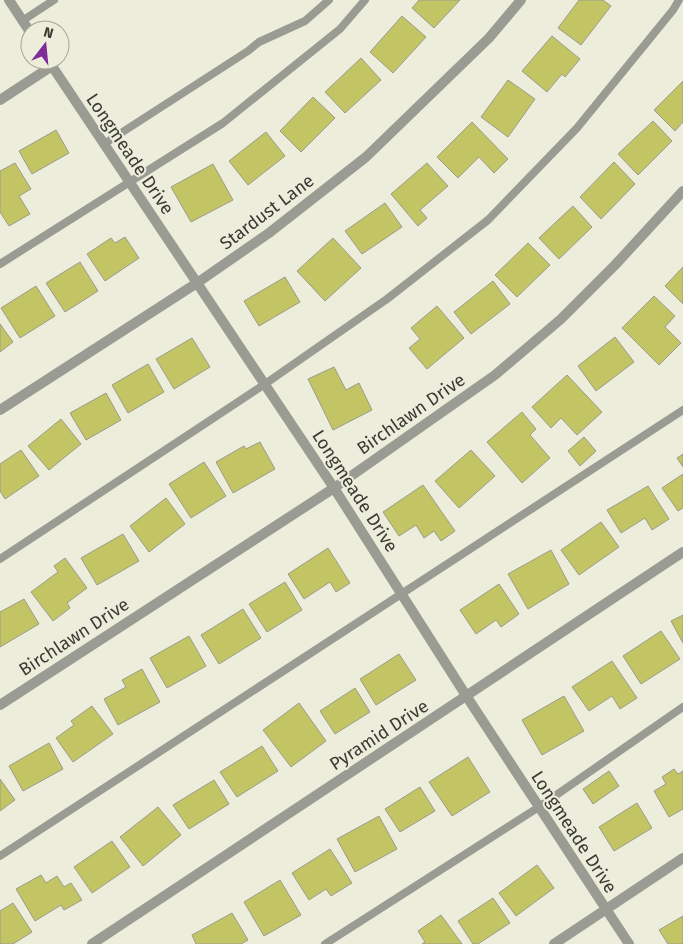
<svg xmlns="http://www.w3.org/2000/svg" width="683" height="944" font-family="'Fira Sans',sans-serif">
	<rect width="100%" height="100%" fill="#eceddb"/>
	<g fill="#c3c565" stroke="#9b9c8b">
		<polygon points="419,0 460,0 434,28 412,8"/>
		<polygon points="579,0 603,0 611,6 581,45 558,28"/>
		<polygon points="402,16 426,37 393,73 370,52"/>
		<polygon points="552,36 580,59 565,77 562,74 547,92 522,71"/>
		<polygon points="361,58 381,80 345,113 325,92"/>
		<polygon points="508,80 535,99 508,137 481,117"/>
		<polygon points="683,81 683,122 675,131 654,110"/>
		<polygon points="313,97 335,118 301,152 280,131"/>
		<polygon points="653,121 672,141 638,175 618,154"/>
		<polygon points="472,122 508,159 494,173 479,157 458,178 437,157"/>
		<polygon points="56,130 69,153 32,174 19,151"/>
		<polygon points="266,132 285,156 248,185 229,161"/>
		<polygon points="614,162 635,184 601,219 580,197"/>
		<polygon points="15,163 31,189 19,196 30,214 9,226 0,212 0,171"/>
		<polygon points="427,163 448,186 420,210 427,218 418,226 391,194"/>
		<polygon points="213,164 233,200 191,222 171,187"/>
		<polygon points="385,203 402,227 362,254 345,231"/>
		<polygon points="573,206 592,227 559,259 539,238"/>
		<polygon points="125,237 139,258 105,281 87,254 111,238 115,243"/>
		<polygon points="333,238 361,268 325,301 297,271"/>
		<polygon points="528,243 550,265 517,297 495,275"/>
		<polygon points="80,262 98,291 65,312 46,283"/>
		<polygon points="683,267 683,304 665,286"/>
		<polygon points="285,277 300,302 259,326 244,301"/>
		<polygon points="493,281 510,304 471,334 454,312"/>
		<polygon points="36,286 55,316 20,338 1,308"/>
		<polygon points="654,296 675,316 665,327 681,343 659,365 622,328"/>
		<polygon points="437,306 464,338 427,369 409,348 420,339 411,328"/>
		<polygon points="0,324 13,342 0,352"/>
		<polygon points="615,337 634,362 596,391 578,366"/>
		<polygon points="192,338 210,367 174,389 156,359"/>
		<polygon points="148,364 164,392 128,413 112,385"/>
		<polygon points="334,367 346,390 359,383 372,410 333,430 308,379"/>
		<polygon points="567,375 602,412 577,435 561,418 551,428 532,407"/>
		<polygon points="106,393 121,420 86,440 70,413"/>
		<polygon points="522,412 536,429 530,435 550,458 522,483 487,442"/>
		<polygon points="61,419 81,444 49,470 28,446"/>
		<polygon points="584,437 596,451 580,466 568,451"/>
		<polygon points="260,442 275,469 233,493 216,462 244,446 246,449"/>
		<polygon points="21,450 39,476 5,499 0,491 0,464"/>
		<polygon points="471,450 495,476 459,508 435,481"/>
		<polygon points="683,454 683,467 677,458"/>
		<polygon points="204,462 226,496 191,518 169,484"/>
		<polygon points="683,474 683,508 678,511 662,488"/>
		<polygon points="423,485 455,531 441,541 434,531 424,538 416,525 399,536 383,512"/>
		<polygon points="648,486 669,519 652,530 645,518 621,533 607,510"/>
		<polygon points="166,498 185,524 149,552 130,526"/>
		<polygon points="601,522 619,547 579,575 561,550"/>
		<polygon points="123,534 139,561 97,585 81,558"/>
		<polygon points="328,548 350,583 336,592 330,582 304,599 288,574"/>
		<polygon points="551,550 569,584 528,609 508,574"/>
		<polygon points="65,558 87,588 67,603 70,608 53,621 31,592 58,572 54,566"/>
		<polygon points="285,582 302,610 267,632 249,604"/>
		<polygon points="499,584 519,614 501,627 496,620 476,634 460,610"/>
		<polygon points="24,599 39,624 0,647 0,612"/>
		<polygon points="243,609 261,638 219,664 201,635"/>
		<polygon points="683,615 683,643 671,621"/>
		<polygon points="661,631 680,659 641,684 623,656"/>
		<polygon points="189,636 206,666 167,688 150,658"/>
		<polygon points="399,654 416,680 376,705 360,679"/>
		<polygon points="612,661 637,698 620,709 612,696 589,711 572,687"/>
		<polygon points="142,669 160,702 118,725 104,699 126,687 122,680"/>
		<polygon points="355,688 370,712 335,734 320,711"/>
		<polygon points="564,696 584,731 542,755 522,720"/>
		<polygon points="299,703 326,741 291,767 263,730"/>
		<polygon points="92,706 113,734 73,762 56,738 74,725 71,721"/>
		<polygon points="49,743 63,769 23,791 9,766"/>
		<polygon points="262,746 278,771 237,797 220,772"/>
		<polygon points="468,757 490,792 452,816 429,782"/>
		<polygon points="674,769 678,774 683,771 683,809 669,817 654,791 666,784 662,777"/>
		<polygon points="609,771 619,786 593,804 583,789"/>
		<polygon points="0,779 15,800 0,811"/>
		<polygon points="214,780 229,804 189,829 173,805"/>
		<polygon points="420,787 435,811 400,832 385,809"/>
		<polygon points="637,803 652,828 614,851 599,827"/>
		<polygon points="158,807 181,835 143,866 120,837"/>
		<polygon points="379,816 397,849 355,872 337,839"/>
		<polygon points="112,841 130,867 92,893 74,867"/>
		<polygon points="330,849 352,883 331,896 326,889 309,900 292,873"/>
		<polygon points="537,865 554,888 516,916 499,893"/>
		<polygon points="41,875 46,883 57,876 64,887 71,883 82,900 64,910 61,905 35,921 16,889"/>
		<polygon points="280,880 301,915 264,936 244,902"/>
		<polygon points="493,898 510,923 478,944 473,944 458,921"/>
		<polygon points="13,903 32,932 13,944 0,944 0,911"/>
		<polygon points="232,913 248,940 241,944 196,944 192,935"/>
		<polygon points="441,915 462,944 422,944 425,942 418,931"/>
		<polygon points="683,916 683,944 668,944 659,930"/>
	</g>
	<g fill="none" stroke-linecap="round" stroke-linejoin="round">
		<g stroke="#9a9b93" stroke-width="8">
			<polyline points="22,21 54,0"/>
			<polyline points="104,144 248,51 259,42 305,21 329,0"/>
			<polyline points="0,264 223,123 340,29 365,0"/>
			<polyline points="0,559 265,384 387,299 488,220 577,128 673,10 679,0"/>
			<polyline points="0,856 683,410"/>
			<polyline points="325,944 539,807 683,707"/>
		</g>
		<g stroke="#9a9b93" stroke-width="10">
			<polyline points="9,0 30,32"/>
			<polyline points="48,60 334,488 467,697 629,944"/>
			<polyline points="0,100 52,66"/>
			<polyline points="0,410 197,283 269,233 366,157 489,38 521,0"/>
			<polyline points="0,705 334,488 495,375 561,319 616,264 683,191"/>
			<polyline points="92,944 683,552"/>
			<polyline points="554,944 683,858"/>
		</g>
	</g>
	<g text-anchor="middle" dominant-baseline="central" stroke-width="4" stroke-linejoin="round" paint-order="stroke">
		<g font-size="18" fill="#3a3a33" stroke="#eceddb">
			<text transform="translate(130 154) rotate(56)">Longmeade Drive</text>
			<text transform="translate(267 212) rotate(-37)">Stardust Lane</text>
			<text transform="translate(411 414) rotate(-35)">Birchlawn Drive</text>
			<text transform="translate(355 491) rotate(57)">Longmeade Drive</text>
			<text transform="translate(74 637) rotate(-33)">Birchlawn Drive</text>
			<text transform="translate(379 735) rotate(-33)">Pyramid Drive</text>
			<text transform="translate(574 832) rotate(57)">Longmeade Drive</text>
		</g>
	</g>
	<g transform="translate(45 45) rotate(16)"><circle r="24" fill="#eceddb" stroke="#a5a598"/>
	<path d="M0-4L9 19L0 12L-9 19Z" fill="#7f2b9a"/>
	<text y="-8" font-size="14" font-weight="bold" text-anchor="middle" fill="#3a3a33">N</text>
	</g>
</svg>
